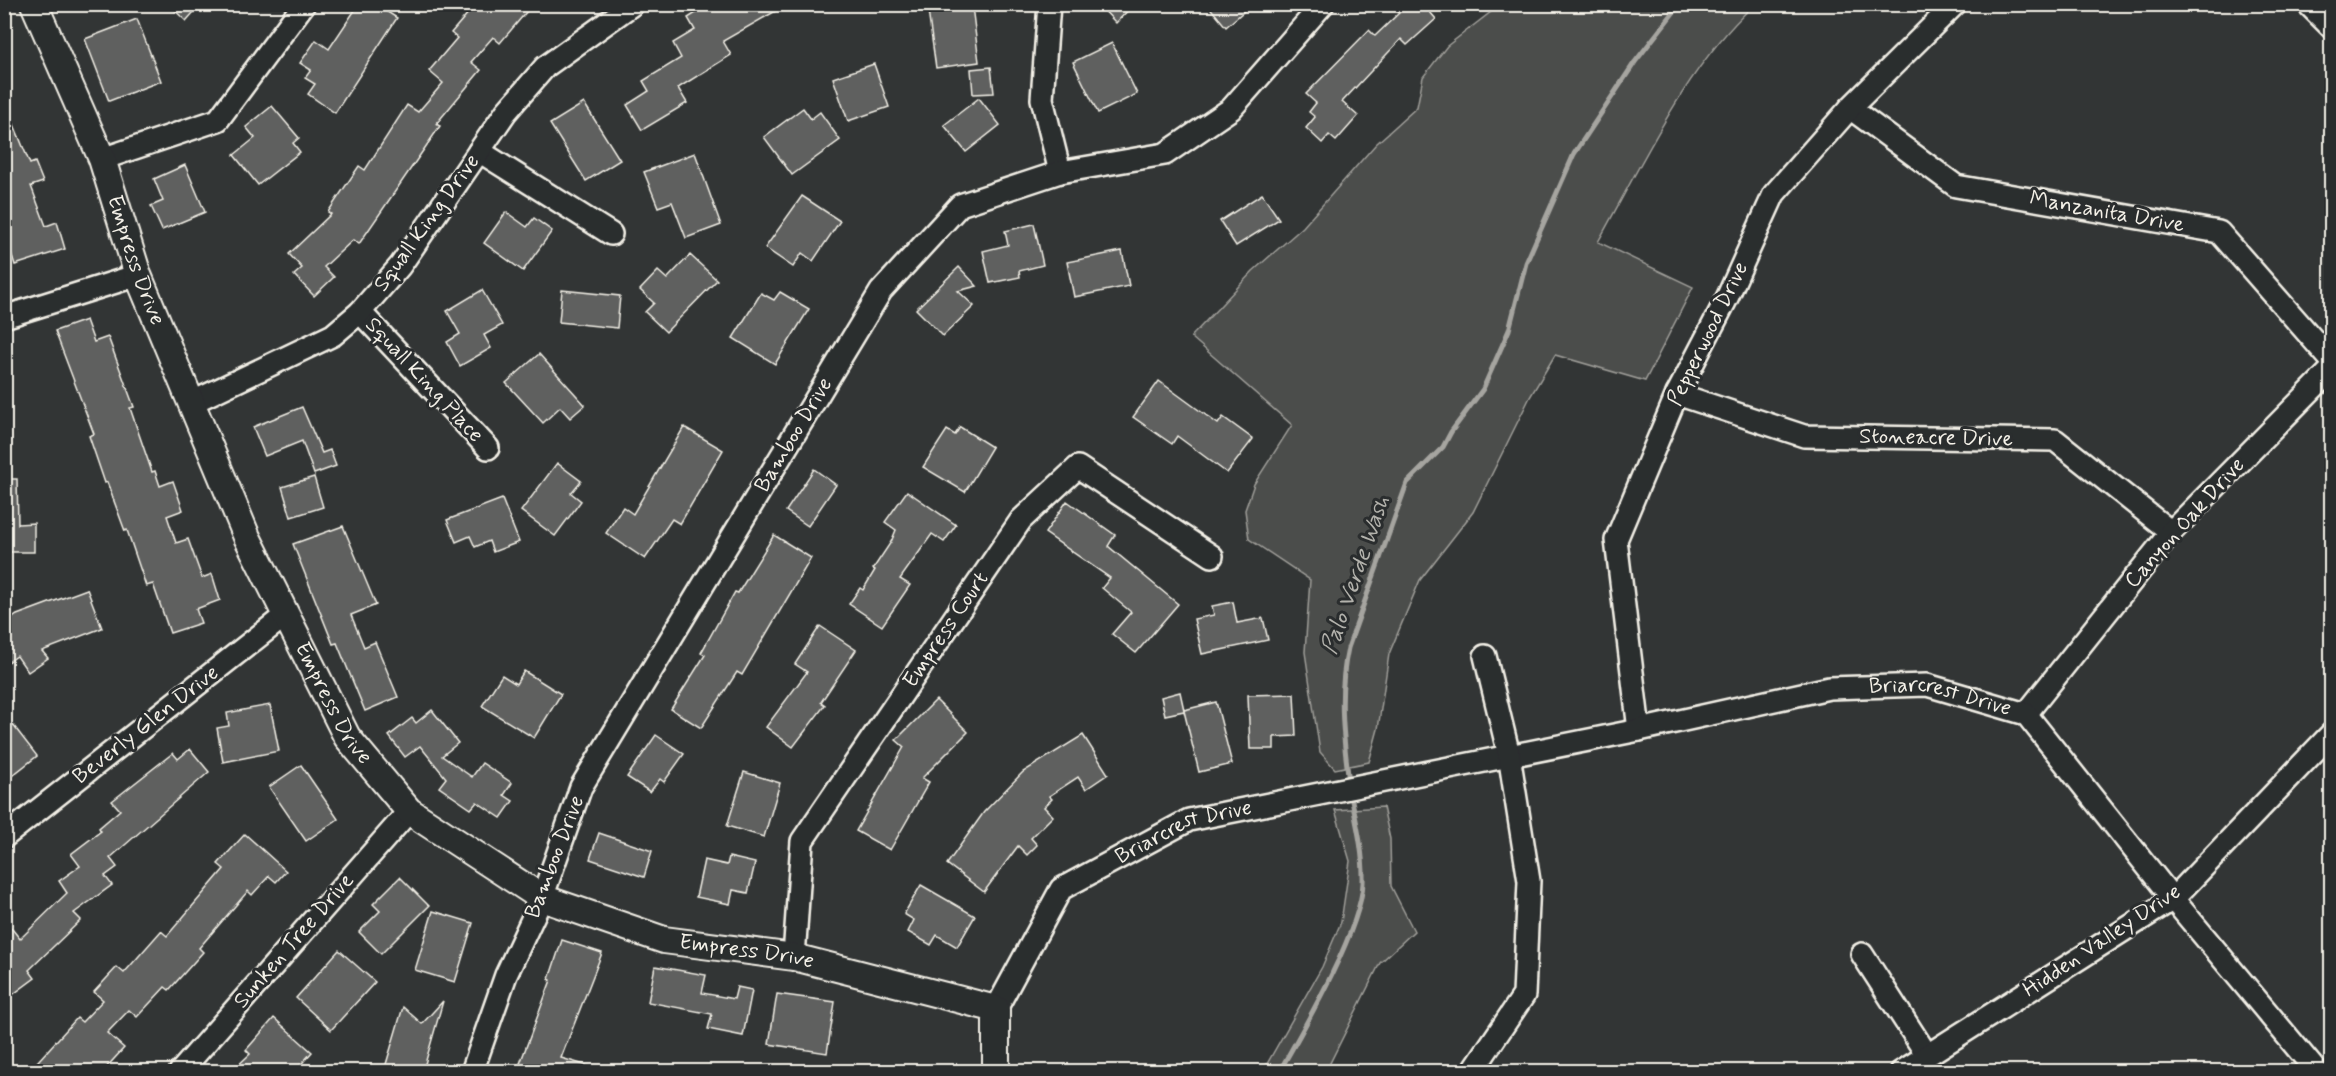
<svg xmlns="http://www.w3.org/2000/svg" width="2336" height="1076" font-family="Mynerve,sans-serif">
	<rect width="100%" height="100%" fill="#323535"/>
	<filter id="ink" filterUnits="userSpaceOnUse"><feTurbulence type="fractalNoise" baseFrequency=".0167" numOctaves="2"/><feDisplacementMap in="SourceGraphic" scale="12" xChannelSelector="R" yChannelSelector="G"/><feConvolveMatrix kernelMatrix="1 2 1 2 8 2 1 2 1" color-interpolation-filters="sRGB"/></filter>
	<g filter="url(#ink)">
		<g fill="#4b4d4c" stroke="#a09f9a" stroke-width="1.5">
			<path d="M1500,5H1754C1686,67 1643,162 1598,242L1693,287L1645,381L1555,355L1530,397L1473,512L1420,580L1389,654L1378,729L1369,762L1335,769L1320,752L1305,652L1310,580L1249,539L1245,510L1254,484L1292,425L1191,337L1253,271L1303,227L1376,144L1417,107L1423,77L1447,46Z"/>
			<polygon points="1383,807 1390,839 1391,886 1414,931 1380,963 1326,1071 1263,1071 1322,967 1341,922 1350,861 1335,810"/>
		</g>
		<g fill="none" stroke-linecap="round" stroke-linejoin="round">
			<g stroke="#a6a5a0" stroke-width="5">
				<path d="M1349,782C1343,736 1338,693 1348,648L1407,483L1443,447L1451,432L1483,389L1509,330L1526,263L1574,154L1635,62L1680,4"/>
				<path d="M1279,1072C1304,1028 1361,930 1363,883C1364,852 1356,821 1350,791"/>
			</g>
		</g>
		<g fill="#5f605f" stroke="#f4f1e8" stroke-width="1.5">
			<polygon points="168,4 201,4 186,21"/>
			<polygon points="359,4 375,4 397,18 335,113 308,94 315,84 305,78 311,70 300,63 316,40 329,49"/>
			<polygon points="460,4 533,4 500,43 493,37 471,62 481,70 436,124 440,126 359,244 353,240 324,267 334,277 314,296 294,275 302,268 289,254 331,214 328,212 359,166 365,170 407,105 418,112 443,83 429,71 457,38 451,33 469,12"/>
			<polygon points="710,4 788,4 723,41 731,55 678,88 687,103 642,130 627,105 649,91 643,81 681,58 673,43 695,30 688,18"/>
			<polygon points="1098,4 1134,4 1116,23"/>
			<polygon points="1207,4 1252,4 1226,27"/>
			<polygon points="1391,4 1423,4 1436,19 1407,45 1401,39 1342,102 1358,116 1336,141 1329,135 1322,143 1306,128 1315,117 1309,112 1316,103 1306,94 1369,30 1375,36 1399,13"/>
			<polygon points="972,6 979,62 936,68 928,11"/>
			<polygon points="137,19 161,81 109,101 85,39"/>
			<polygon points="1112,43 1137,94 1098,113 1073,62"/>
			<polygon points="874,64 889,107 848,121 833,78"/>
			<polygon points="991,67 994,93 973,94 971,69"/>
			<polygon points="979,98 1000,125 966,152 944,125"/>
			<polygon points="4,100 30,164 35,162 43,182 31,186 46,226 57,222 65,249 15,265 4,231"/>
			<polygon points="584,103 620,160 586,181 550,124"/>
			<polygon points="272,106 299,138 293,143 300,152 258,185 234,155 255,138 246,127"/>
			<polygon points="803,108 811,119 820,112 840,140 792,175 764,137"/>
			<polygon points="695,153 721,225 686,238 672,202 658,207 644,172"/>
			<polygon points="185,165 205,212 162,230 151,206 163,201 154,179"/>
			<polygon points="1262,194 1279,219 1236,246 1220,221"/>
			<polygon points="802,196 840,221 813,261 802,253 793,267 765,248"/>
			<polygon points="506,212 527,227 534,218 552,231 523,271 484,243"/>
			<polygon points="1034,224 1043,265 1019,271 1020,277 990,283 983,251 1008,245 1005,231"/>
			<polygon points="1122,251 1129,286 1074,297 1067,262"/>
			<polygon points="690,255 717,280 666,332 645,312 654,303 640,290 658,271 667,279"/>
			<polygon points="959,267 977,286 958,291 974,306 943,336 916,309"/>
			<polygon points="482,290 502,325 484,335 491,348 460,366 447,342 460,334 447,311"/>
			<polygon points="562,290 620,296 617,328 559,322"/>
			<polygon points="780,292 809,309 775,364 733,338 761,293 774,300"/>
			<polygon points="86,320 94,342 108,337 134,407 130,408 152,472 155,471 160,486 173,481 183,510 167,516 176,543 188,539 202,578 212,574 220,600 196,609 201,623 170,633 153,584 146,586 127,530 125,531 107,482 105,483 89,436 94,434 55,331"/>
			<polygon points="539,354 585,405 570,418 560,407 543,423 506,383"/>
			<polygon points="1159,381 1218,424 1223,417 1253,439 1227,473 1177,436 1172,444 1133,417"/>
			<polygon points="302,407 322,453 330,450 336,466 314,474 302,441 265,456 253,427"/>
			<polygon points="684,427 723,450 680,524 672,519 645,559 606,533 623,507 633,514"/>
			<polygon points="960,427 992,447 965,492 923,467 947,430 955,435"/>
			<polygon points="557,463 581,481 571,493 581,501 555,536 521,511"/>
			<polygon points="814,469 836,485 808,526 786,511"/>
			<polygon points="314,477 323,507 291,517 282,487"/>
			<polygon points="4,479 17,479 18,524 34,523 34,552 7,552"/>
			<polygon points="907,491 956,525 944,542 932,534 900,579 910,585 882,626 849,604 860,588 863,590 875,570 873,569 891,542 896,530 885,522"/>
			<polygon points="502,499 519,542 493,552 489,541 475,547 470,536 456,542 447,520"/>
			<polygon points="1067,501 1115,535 1108,546 1178,604 1136,653 1112,634 1131,612 1102,588 1110,578 1045,533"/>
			<polygon points="343,526 376,605 351,615 364,647 375,642 398,697 365,711 337,643 333,644 293,544"/>
			<polygon points="774,535 811,558 742,675 737,672 701,728 671,709 705,655 701,653 735,592 738,593"/>
			<polygon points="87,589 102,628 42,651 48,658 28,672 17,656 4,665 4,624 17,615"/>
			<polygon points="1233,602 1237,623 1263,618 1268,640 1202,654 1194,619 1214,615 1212,606"/>
			<polygon points="820,626 856,650 821,702 825,705 793,747 766,727 807,672 795,664"/>
			<polygon points="524,671 561,694 534,738 482,706 502,675 516,684"/>
			<polygon points="1180,692 1184,710 1216,702 1232,764 1199,772 1184,711 1165,715 1161,697"/>
			<polygon points="1294,694 1296,736 1274,737 1274,749 1250,749 1248,695"/>
			<polygon points="936,700 968,732 922,778 929,782 890,850 856,831 904,747 896,740"/>
			<polygon points="270,705 279,751 223,762 217,728 229,726 227,713"/>
			<polygon points="432,710 458,743 442,756 472,777 482,763 512,783 504,795 513,801 501,818 477,802 471,809 439,787 446,778 420,746 405,757 389,736 412,718 416,723"/>
			<polygon points="13,725 37,756 4,782 4,732"/>
			<polygon points="656,735 684,754 664,782 660,779 650,792 627,777"/>
			<polygon points="1083,735 1108,774 1086,789 1078,777 1049,796 1052,799 1044,807 1053,816 1031,838 1037,845 1027,855 1018,846 984,892 947,864 984,812 1023,772"/>
			<polygon points="190,749 209,772 110,858 117,867 105,876 112,885 74,913 81,920 29,970 35,978 4,1001 4,919 20,939 67,893 59,881 80,866 71,854 101,831 99,828 120,810 112,801 173,753 178,759"/>
			<polygon points="301,765 338,819 306,841 269,787"/>
			<polygon points="744,772 780,783 764,837 727,826"/>
			<polygon points="599,833 652,851 644,877 590,859"/>
			<polygon points="245,834 286,871 276,882 269,876 252,895 248,891 199,948 203,952 169,990 165,987 137,1017 129,1010 107,1033 124,1048 103,1071 29,1071 77,1018 82,1022 103,1000 94,992 117,967 124,973 161,931 167,936 224,869 218,864"/>
			<polygon points="729,857 755,863 748,893 733,890 730,904 696,897 704,860 727,865"/>
			<polygon points="400,877 429,906 381,954 359,932 380,911 373,904"/>
			<polygon points="921,885 975,916 957,947 937,935 931,945 908,932 914,920 904,914"/>
			<polygon points="433,911 473,923 455,982 415,970"/>
			<polygon points="562,940 602,953 561,1058 595,1068 594,1071 528,1071 518,1069 551,980 549,979"/>
			<polygon points="339,950 375,982 331,1030 296,998"/>
			<polygon points="655,966 706,975 702,993 734,999 737,987 752,990 743,1036 708,1029 712,1014 648,1002"/>
			<polygon points="777,994 835,1002 827,1053 769,1044"/>
			<polygon points="443,1001 423,1071 384,1071 403,1007 422,1024"/>
			<polygon points="274,1018 312,1052 295,1071 232,1071 250,1054 246,1050"/>
		</g>
		<g fill="none" stroke-linecap="round" stroke-linejoin="round">
			<g stroke="#f4f1e8" stroke-width="26">
				<g id="minor">
					<polyline points="1049,4 1042,99 1060,172"/>
					<polyline points="2308,4 2332,28"/>
					<polyline points="1850,108 1956,186 2219,232 2332,361"/>
					<polyline points="479,151 611,234"/>
					<polyline points="102,159 218,120 304,4"/>
					<polyline points="360,312 488,448"/>
					<polyline points="4,317 138,275"/>
					<polyline points="1677,394 1804,436 2055,440 2171,532"/>
					<polyline points="191,403 333,335 360,312 400,266 506,112 545,67 633,4"/>
					<polyline points="2026,714 2171,532 2332,369"/>
					<polyline points="1639,730 1616,540 1677,394 1727,298 1774,194 1850,108 1955,4"/>
					<polyline points="4,837 287,614"/>
					<polyline points="1862,954 1927,1055"/>
					<polyline points="794,957 802,841 1021,520 1078,467 1212,556"/>
					<path id="s1" d="M996,1009L1061,889L1189,820L1639,730L1829,688L1927,685L2026,714L2173,899L2317,1072"/>
					<polyline points="180,1072 409,811"/>
					<polyline points="472,1072 506,975 542,898 581,787 881,291 960,205 1060,172 1165,154 1231,109 1323,4"/>
					<polyline points="1472,1072 1524,995 1529,881 1509,755 1485,656"/>
					<polyline points="1901,1072 2173,899 2332,733"/>
				</g>
			</g>
			<g stroke="#f4f1e8" stroke-width="30">
				<g id="tertiary">
					<path id="s2" d="M34,4L102,159L138,275L247,537L347,737L409,811L542,898L664,940L794,957L996,1009V1072"/>
				</g>
			</g>
			<use href="#minor" stroke="#2a2d2e" stroke-width="21"/>
			<use href="#tertiary" stroke="#2a2d2e" stroke-width="26"/>
		</g>
	</g>
	<g text-anchor="middle" dominant-baseline="central" stroke-width="6" stroke-linejoin="round" paint-order="stroke">
		<g font-size="22" fill="#f4f1e8" stroke="#2a2d2e">
			<text transform="translate(2107 212) rotate(10)">Manzanita Drive</text>
			<text transform="translate(427 223) rotate(-54)">Squall King Drive</text>
			<text stroke="none"><textPath href="#s2" startOffset="276">Empress Drive</textPath></text>
			<text transform="translate(1708 334) rotate(-64)">Pepperwood Drive</text>
			<text transform="translate(424 380) rotate(47)">Squall King Place</text>
			<text transform="translate(794 435) rotate(-59)">Bamboo Drive</text>
			<text transform="translate(1936 438) rotate(1)">Stoneacre Drive</text>
			<text transform="translate(2185 523) rotate(-48)">Canyon Oak Drive</text>
			<text transform="translate(946 630) rotate(-56)">Empress Court</text>
			<text stroke="none"><textPath href="#s1" startOffset="1048">Briarcrest Drive</textPath></text>
			<text stroke="none"><textPath href="#s2" startOffset="762">Empress Drive</textPath></text>
			<text transform="translate(146 725) rotate(-38)">Beverly Glen Drive</text>
			<text stroke="none"><textPath href="#s1" startOffset="273">Briarcrest Drive</textPath></text>
			<text transform="translate(555 857) rotate(-69)">Bamboo Drive</text>
			<text transform="translate(294 941) rotate(-49)">Sunken Tree Drive</text>
			<text transform="translate(2102 941) rotate(-34)">Hidden Valley Drive</text>
			<text stroke="none"><textPath href="#s2" startOffset="1266">Empress Drive</textPath></text>
		</g>
		<g font-size="24" font-style="italic" fill="#b3b2ac" stroke="#2a2d2e">
			<text transform="translate(1356 575) rotate(-71)">Palo Verde Wash</text>
		</g>
	</g>
	<rect width="2336" height="1076" fill="none" stroke="#2a2d2e" stroke-width="24"/>
	<rect x="12" y="12" width="2312" height="1052" fill="none" stroke="#f4f1e8" stroke-width="2" filter="url(#ink)"/>
</svg>
